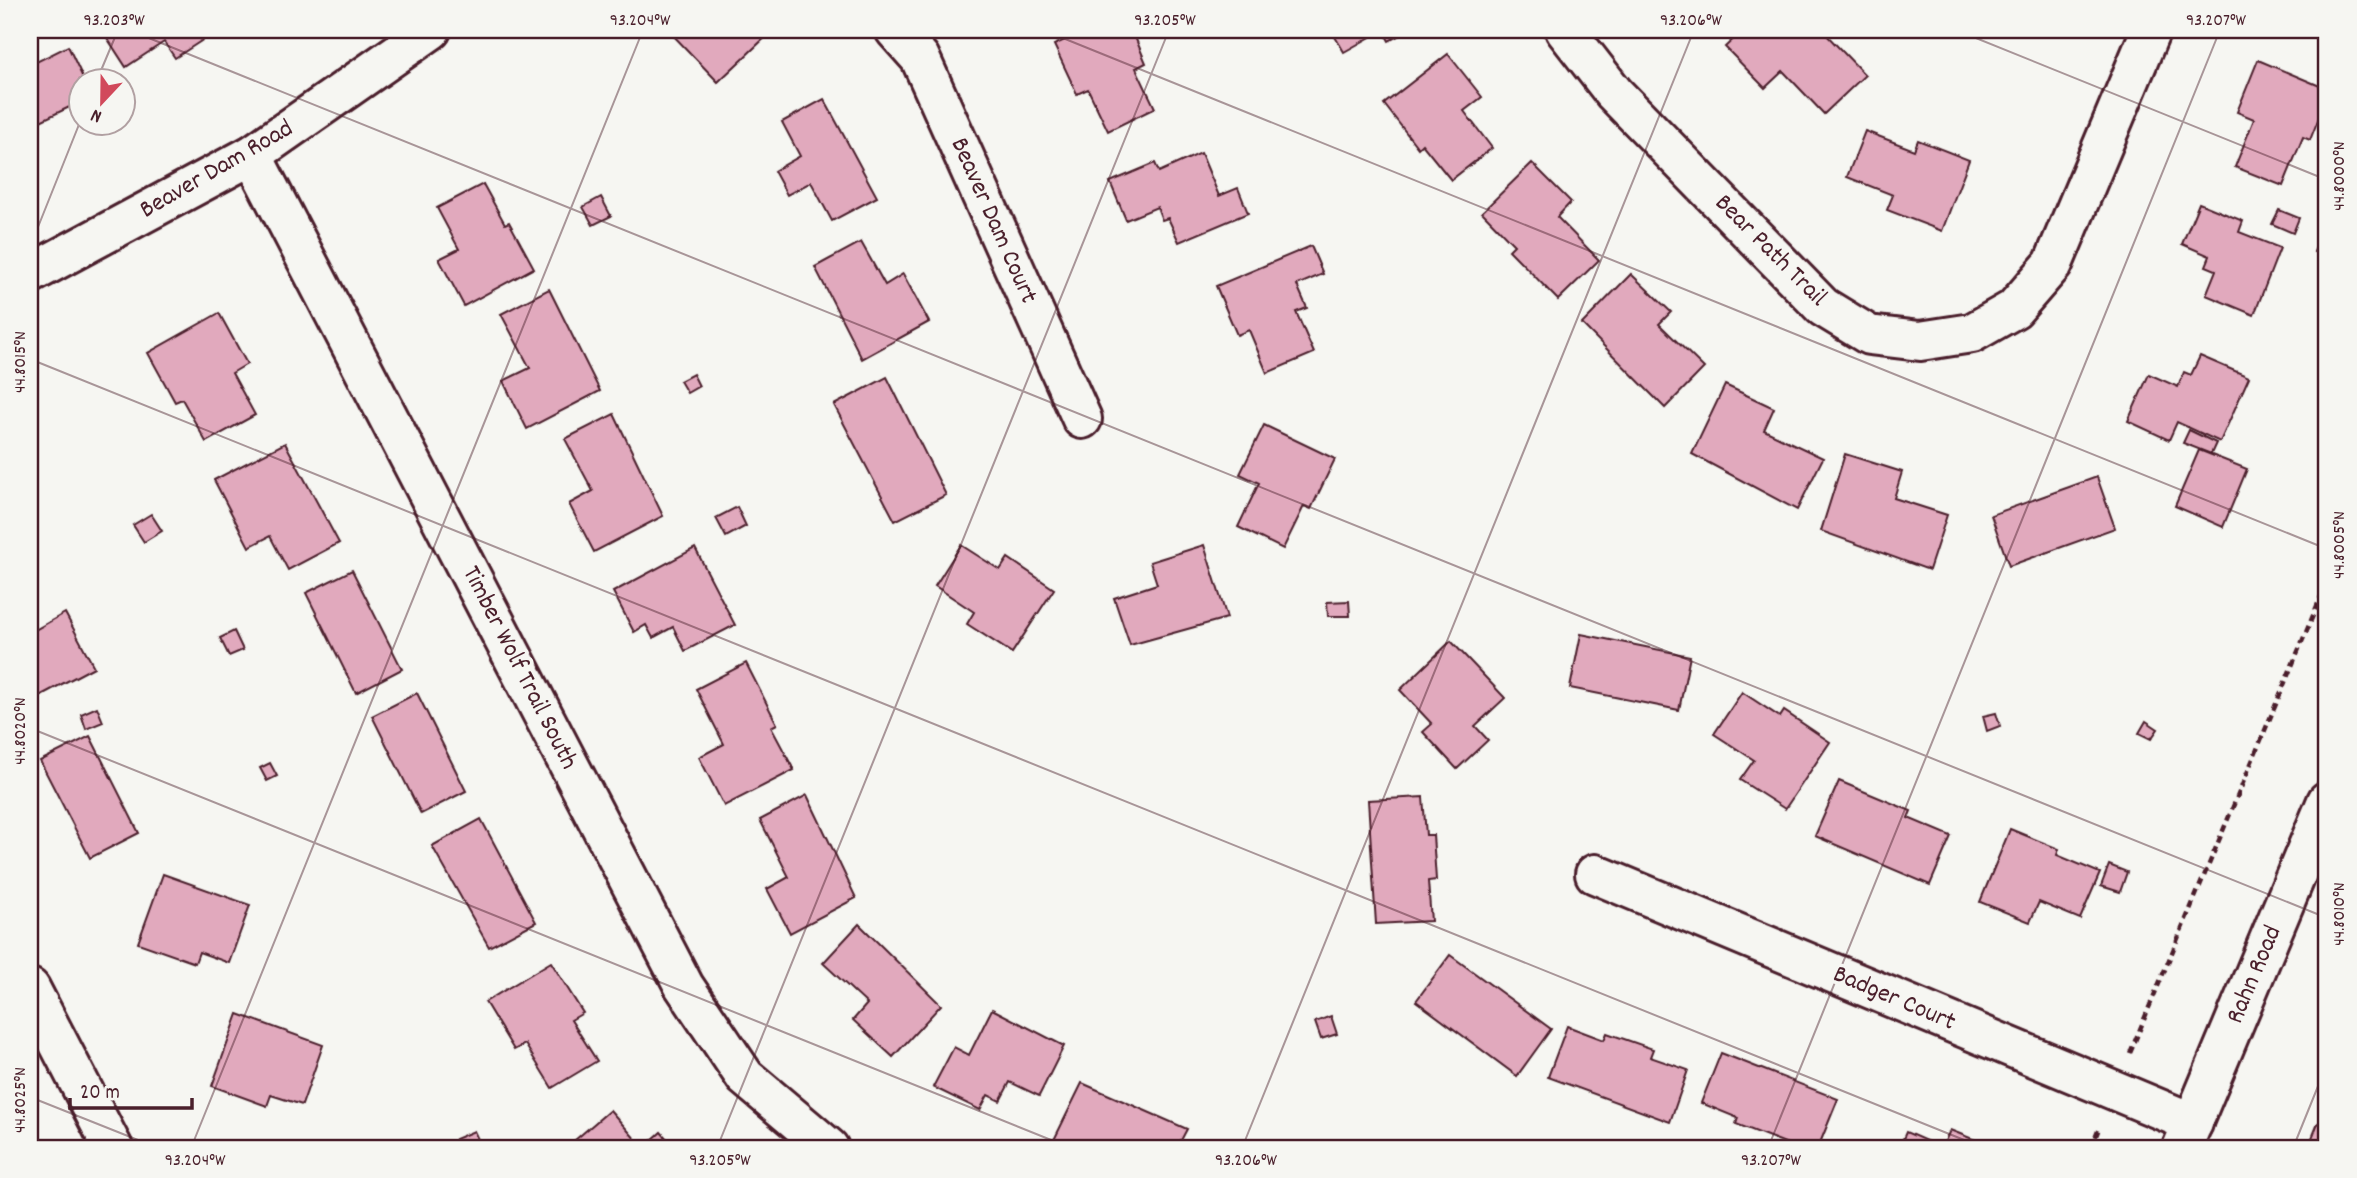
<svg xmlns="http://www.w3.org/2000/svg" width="2357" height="1178" font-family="Dekko,sans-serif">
	<rect width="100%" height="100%" fill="#f6f6f2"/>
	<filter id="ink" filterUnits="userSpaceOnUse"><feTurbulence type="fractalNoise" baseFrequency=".0143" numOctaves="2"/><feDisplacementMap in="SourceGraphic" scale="14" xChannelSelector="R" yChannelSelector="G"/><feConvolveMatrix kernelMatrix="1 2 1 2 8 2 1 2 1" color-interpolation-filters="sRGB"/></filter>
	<g filter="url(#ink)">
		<g fill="#e1a9bd" stroke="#4a1f2b" stroke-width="2">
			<polygon points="102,30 218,30 175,58 164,42 126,67"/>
			<polygon points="668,30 771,30 772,31 718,82"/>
			<polygon points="1086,30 1151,30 1135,37 1146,63 1136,68 1155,108 1108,131 1088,89 1077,94 1054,45"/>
			<polygon points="1331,30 1409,30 1389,41 1383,30 1344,52"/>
			<polygon points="1743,30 1822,30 1865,75 1824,114 1783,71 1765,88 1725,47"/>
			<polygon points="68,46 84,80 80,80 80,102 30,126 30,65"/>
			<polygon points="1448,54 1482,97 1464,111 1492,148 1451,180 1422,144 1418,148 1384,104"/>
			<polygon points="2258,60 2327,89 2327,97 2310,140 2303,137 2283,186 2235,167 2254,119 2237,112"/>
			<polygon points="824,99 877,197 832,221 811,182 787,195 774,171 800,156 782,122"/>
			<polygon points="1865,131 1914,150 1918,140 1969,160 1942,231 1887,210 1893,195 1847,177"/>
			<polygon points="1201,153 1219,196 1238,188 1248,213 1179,242 1168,218 1162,220 1157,207 1126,220 1110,182 1155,163 1159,172"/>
			<polygon points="1532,163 1571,202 1557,217 1599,260 1558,300 1509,250 1514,245 1482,212"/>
			<polygon points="483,184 505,224 509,222 534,268 464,306 439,259 459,249 437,208"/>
			<polygon points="601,197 611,216 593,225 583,207"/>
			<polygon points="2199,203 2243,221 2239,232 2280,248 2254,315 2206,295 2216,270 2206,266 2210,256 2182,244"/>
			<polygon points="2279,210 2299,218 2293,233 2272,224"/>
			<polygon points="2325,225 2327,226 2327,258 2314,252"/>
			<polygon points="861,242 885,285 903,274 929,322 862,359 815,267"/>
			<polygon points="1311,246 1323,274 1297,285 1307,308 1296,312 1314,353 1267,373 1249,330 1237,335 1216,286"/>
			<polygon points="1631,274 1671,312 1659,324 1704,368 1665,408 1582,324"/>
			<polygon points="549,289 600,391 527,429 503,381 530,368 501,314"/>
			<polygon points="219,313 247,364 232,373 255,415 206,442 182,399 175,402 148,353"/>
			<polygon points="2200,356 2249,377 2220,442 2177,422 2169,440 2128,421 2149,374 2178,387 2184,372 2191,375"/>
			<polygon points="693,374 699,386 687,393 680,381"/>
			<polygon points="887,377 946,495 895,521 834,405"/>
			<polygon points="1725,385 1774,408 1764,430 1823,458 1797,510 1692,454"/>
			<polygon points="614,414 663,516 594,552 569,504 593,491 565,439"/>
			<polygon points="1264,425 1335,459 1311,509 1304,506 1283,549 1238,527 1259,483 1240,474"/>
			<polygon points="2189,430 2216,443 2211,454 2183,443"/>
			<polygon points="285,443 339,543 288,570 270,536 249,547 214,480"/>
			<polygon points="2199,450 2247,469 2223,527 2175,506"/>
			<polygon points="1845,454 1902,472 1894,498 1947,515 1929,570 1821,531"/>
			<polygon points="2097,477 2115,528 2009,566 1991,515"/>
			<polygon points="737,507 746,526 726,537 716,518"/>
			<polygon points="151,514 162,531 144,542 133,525"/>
			<polygon points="961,545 1000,570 1008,558 1054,589 1012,653 967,624 974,612 935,586"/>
			<polygon points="1204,545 1227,618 1130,645 1114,598 1157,584 1150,562"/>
			<polygon points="695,548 735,625 685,651 673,627 653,638 646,625 634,632 613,592"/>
			<polygon points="352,570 402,669 356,693 306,593"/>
			<polygon points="1349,601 1350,616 1328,616 1327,602"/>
			<polygon points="65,613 94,667 30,701 30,625 33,631"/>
			<polygon points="234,631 243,650 229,656 220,638"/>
			<polygon points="1581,634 1690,656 1679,710 1570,688"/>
			<polygon points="1451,641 1505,698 1475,726 1488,740 1457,769 1423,732 1432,724 1400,690"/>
			<polygon points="746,663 777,724 771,727 794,770 724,806 699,757 724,744 696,689"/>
			<polygon points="1742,692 1780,717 1784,711 1830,742 1785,809 1740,780 1754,760 1714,734"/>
			<polygon points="417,693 466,791 421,814 372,716"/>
			<polygon points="97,707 103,722 86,729 81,714"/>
			<polygon points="1996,713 2000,726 1987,731 1983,716"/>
			<polygon points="2146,721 2158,729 2151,739 2139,733"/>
			<polygon points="90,736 139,833 90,858 40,761"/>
			<polygon points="270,763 277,776 267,781 260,768"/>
			<polygon points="1839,781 1911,811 1908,818 1951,836 1930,885 1815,836"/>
			<polygon points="807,795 856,898 790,933 767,889 789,877 760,820"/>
			<polygon points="1423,797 1426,835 1433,835 1436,880 1428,881 1431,921 1376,924 1368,800"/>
			<polygon points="481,819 536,922 489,947 432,846"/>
			<polygon points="2010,829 2059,849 2057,855 2100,873 2080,919 2039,902 2030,922 1980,902"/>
			<polygon points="2109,865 2127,872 2120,892 2101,886"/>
			<polygon points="163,874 250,905 229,963 199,952 195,963 138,943"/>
			<polygon points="859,924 941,1005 893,1057 853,1020 867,1004 823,963"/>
			<polygon points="1450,955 1551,1029 1517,1076 1416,1001"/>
			<polygon points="551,962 583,1013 571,1020 597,1061 552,1088 525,1044 514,1050 485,1002"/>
			<polygon points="992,1009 1064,1046 1039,1096 1010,1082 1000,1101 988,1095 980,1110 933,1087 954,1047 969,1055"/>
			<polygon points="238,1014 323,1045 302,1105 271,1095 267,1106 212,1086"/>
			<polygon points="1331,1016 1337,1034 1321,1039 1315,1022"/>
			<polygon points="1567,1026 1604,1040 1607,1033 1653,1049 1650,1057 1688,1070 1670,1122 1548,1077"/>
			<polygon points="1721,1053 1838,1099 1818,1148 1798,1148 1736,1124 1738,1118 1701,1103"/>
			<polygon points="1082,1083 1187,1129 1177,1148 1050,1148"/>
			<polygon points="610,1110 643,1148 661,1132 675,1148 583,1148 575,1140"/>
			<polygon points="2318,1123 2327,1127 2327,1148 2308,1148"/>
			<polygon points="1950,1130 1988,1145 1986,1148 1899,1148 1906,1132 1942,1148"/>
			<polygon points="474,1131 482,1148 460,1148 455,1139"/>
		</g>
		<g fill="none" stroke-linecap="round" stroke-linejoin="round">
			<g stroke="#4a1f2b" stroke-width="44">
				<g id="minor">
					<polyline points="895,30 920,58 1082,419"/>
					<polyline points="1565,30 1614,93 1823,307 1869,335 1920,341 1972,333 2014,309 2053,264 2151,30"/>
					<polyline points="252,155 684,986 745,1077 829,1148"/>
					<polyline points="30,274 252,155 431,30"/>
					<polyline points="1595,874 2193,1123"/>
					<polyline points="30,988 113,1148"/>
				</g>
			</g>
			<g stroke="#4a1f2b" stroke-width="44">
				<polyline id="tertiary" points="2182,1148 2327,801"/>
			</g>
			<g stroke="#4a1f2b" stroke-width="4.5" stroke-dasharray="7 5" stroke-linecap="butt">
				<polyline points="2130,1053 2327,582"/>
				<polyline points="2091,1148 2100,1126"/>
			</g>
			<use href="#minor" stroke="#f6f6f2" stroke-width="38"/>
			<use href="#tertiary" stroke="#f6f6f2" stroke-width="38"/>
		</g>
	</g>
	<path fill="none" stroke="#4a1f2b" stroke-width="2" stroke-opacity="0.45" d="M129,30L2327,918M1043,30L2327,549M1956,30L2327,180M97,80L118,30M30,247L80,122M30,359L1984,1148M30,728L1071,1148M30,1097L158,1148M191,1148L643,30M717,1148L1169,30M1242,1148L1694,30M1768,1148L2220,30M2293,1148L2327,1064"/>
	<g text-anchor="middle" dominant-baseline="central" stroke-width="7" stroke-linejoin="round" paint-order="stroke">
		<g font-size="26" fill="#4a1f2b" stroke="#f6f6f2">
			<text transform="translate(217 170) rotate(-30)">Beaver Dam Road</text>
			<text transform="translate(993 221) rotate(66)">Beaver Dam Court</text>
			<text transform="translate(1770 251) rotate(45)">Bear Path Trail</text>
			<text transform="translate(519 668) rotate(63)">Timber Wolf Trail South</text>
			<text transform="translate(2255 975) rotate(-67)">Rahn Road</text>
			<text transform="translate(1894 999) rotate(23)">Badger Court</text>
		</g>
	</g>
	<rect width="2357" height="1178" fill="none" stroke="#f6f6f2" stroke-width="77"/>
	<g transform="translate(102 102) rotate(202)"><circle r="33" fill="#f6f6f2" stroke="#b1a0a2" stroke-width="2"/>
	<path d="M0-5L12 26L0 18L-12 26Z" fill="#d1495b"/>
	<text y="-10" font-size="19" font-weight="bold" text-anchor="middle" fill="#4a1f2b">N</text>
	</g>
	<path d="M70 1098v10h122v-10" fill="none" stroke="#4a1f2b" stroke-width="3.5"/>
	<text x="80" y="1098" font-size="21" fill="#4a1f2b" stroke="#f6f6f2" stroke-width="5" paint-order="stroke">20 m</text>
	<rect x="38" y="38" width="2280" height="1102" fill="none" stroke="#4a1f2b" stroke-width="2.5"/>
	<g font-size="18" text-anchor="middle" fill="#4a1f2b">
		<text x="114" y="25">93.203°W</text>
		<text x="640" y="25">93.204°W</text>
		<text x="1165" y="25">93.205°W</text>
		<text x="1691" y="25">93.206°W</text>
		<text x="2216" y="25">93.207°W</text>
		<text transform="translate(2338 176) rotate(-90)" y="6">44.8000°N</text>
		<text transform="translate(19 362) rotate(-90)" y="6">44.8015°N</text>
		<text transform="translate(2338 545) rotate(-90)" y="6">44.8005°N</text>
		<text transform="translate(19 731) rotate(-90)" y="6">44.8020°N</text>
		<text transform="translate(2338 914) rotate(-90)" y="6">44.8010°N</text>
		<text transform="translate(19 1100) rotate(-90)" y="6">44.8025°N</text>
		<text x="195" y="1165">93.204°W</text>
		<text x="720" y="1165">93.205°W</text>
		<text x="1246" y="1165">93.206°W</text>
		<text x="1771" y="1165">93.207°W</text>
	</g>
</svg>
